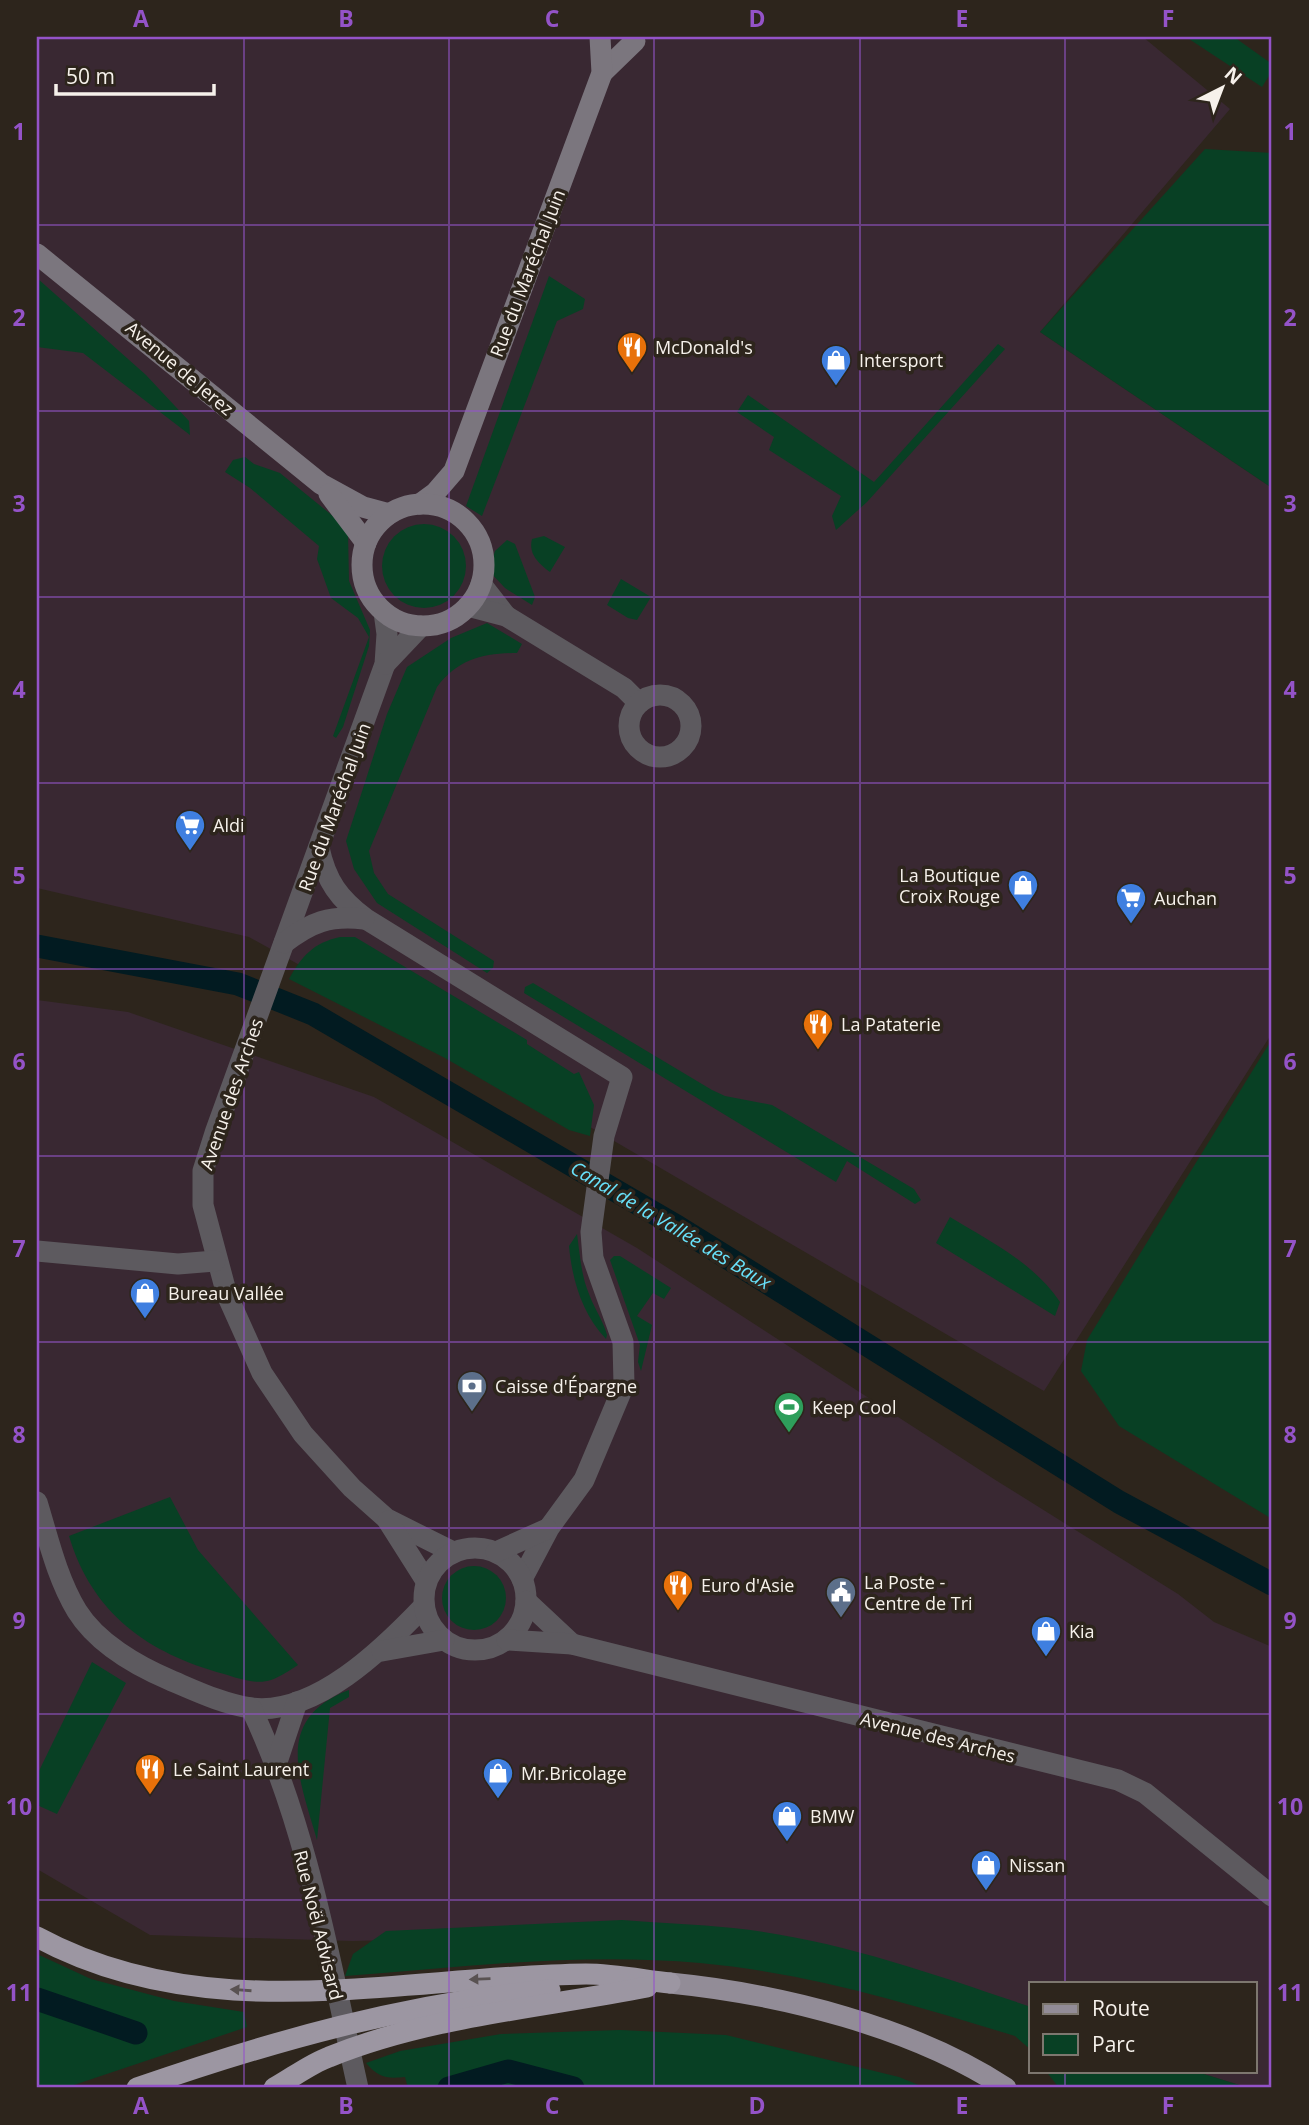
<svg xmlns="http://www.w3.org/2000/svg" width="1309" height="2125" font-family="'Open Sans',sans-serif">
	<rect width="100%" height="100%" fill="#2d251c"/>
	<g fill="#392832">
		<polygon points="37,37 1143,37 1230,109 1040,332 1272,488 1272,1033 1044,1391 554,1106 249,937 37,888"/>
		<polygon points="37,1000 128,1012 374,1097 637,1248 997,1481 1178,1594 1214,1622 1272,1647 1272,2088 1249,2088 1194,2071 1255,2071 1255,1983 1031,1983 1031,2021 730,1946 548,1936 353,1941 150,1935 37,1869"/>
	</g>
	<g fill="#084024">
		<polygon points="1186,37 1234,37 1272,64 1272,71 1262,87"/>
		<polygon points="1205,149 1272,153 1272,488 1040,332"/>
		<polygon points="549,276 585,299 583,309 557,321 482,516 466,506"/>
		<polygon points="37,278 146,375 189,421 190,435 83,353 37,347"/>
		<polygon points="998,344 1005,349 867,502 836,530 832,516 841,496 769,450 774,437 737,412 748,395 874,482"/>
		<polygon points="245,457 254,464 280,473 339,521 348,533 349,581 370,630 369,646 343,727 336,738 333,736 369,637 358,618 331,598 317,559 319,546 250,488 225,472 233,460"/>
		<circle cx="424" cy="566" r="42"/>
		<path d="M544,536L565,547L550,572C539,564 528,554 532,539Z"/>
		<polygon points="507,540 515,544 535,597 532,605 505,588 489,571 495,551"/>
		<polygon points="621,579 651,597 637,620 628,618 607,605"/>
		<path d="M487,623L522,644L517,653C484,653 458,659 437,687L369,851L374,873L388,894L494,961L493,968L487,973L377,903L354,869L346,841L387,714L407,667L451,638Z"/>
		<path d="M340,937H355L527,1040V1044L574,1074L579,1072L594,1105L590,1136L569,1130L445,1058L289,979C302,956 313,943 340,937Z"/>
		<polygon points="533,983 712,1090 725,1096 772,1105 914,1189 921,1200 915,1204 847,1161 836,1182 524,993 525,987"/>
		<polygon points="1272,1039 1272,1519 1119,1426 1081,1371 1087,1340"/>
		<path d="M950,1217C991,1242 1033,1262 1060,1302L1055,1316L936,1243Z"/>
		<path d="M577,1234C580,1255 581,1275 589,1294C594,1308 603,1320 607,1335L606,1339C582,1314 572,1279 569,1246Z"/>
		<polygon points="614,1256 620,1256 671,1288 664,1299 653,1293 637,1316 652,1325 641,1371 638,1362 640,1345 610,1260"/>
		<path d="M170,1497L198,1550L298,1665C290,1670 280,1677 271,1680C256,1685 237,1678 224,1674C147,1653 92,1613 69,1536Z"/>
		<circle cx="474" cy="1598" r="32"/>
		<polygon points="92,1662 126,1683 57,1814 37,1805 37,1775"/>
		<path d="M349,1690V1697L330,1708L317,1840C300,1780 272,1719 349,1690Z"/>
		<path d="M622,1920C659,1923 696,1924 733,1928C836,1939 933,1974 1031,2007V2050L1015,2036C911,2004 809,1973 700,1963C582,1952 463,1967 345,1976L353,1954L386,1931Z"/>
		<polygon points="37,1954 91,1979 174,2001 244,2012 247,2027 65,2088 37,2088"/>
		<path d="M620,2030L726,2035L899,2077L926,2088H408L405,2077C386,2079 378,2077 366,2063L400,2051L501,2034Z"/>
		<polygon points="1046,2071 1194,2071 1249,2088 1059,2088"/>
	</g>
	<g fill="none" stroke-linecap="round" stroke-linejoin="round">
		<g stroke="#021b21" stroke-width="23">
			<polyline points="37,946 238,984 313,1014 678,1227 1119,1502 1272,1584"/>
			<polyline points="37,1999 136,2033"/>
			<polyline points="449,2088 508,2071 573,2088"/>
		</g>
		<g stroke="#5d5a5f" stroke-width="21">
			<polyline points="481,584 506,616"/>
			<polyline points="468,606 506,616 624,688 639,703"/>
			<polyline points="384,612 387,634 385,664 216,1130 203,1171 203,1205 227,1295 262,1373 303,1434 352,1488 387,1519 453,1552"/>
			<polyline points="385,664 421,626"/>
			<circle cx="660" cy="726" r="31"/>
			<path d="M319,848C326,881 339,899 366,919L622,1077L604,1136L591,1232L593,1258L623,1342L624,1385L584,1480L549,1528L522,1579"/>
			<path d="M284,943C311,922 330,915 364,919"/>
			<polyline points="37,1251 178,1264 215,1261"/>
			<path d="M37,1502C48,1538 57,1578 77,1611C97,1643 137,1666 170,1680C196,1691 223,1704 251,1708C315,1716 383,1649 424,1606"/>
			<polyline points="388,1521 426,1581"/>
			<circle cx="475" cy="1599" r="51"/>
			<polyline points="496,1552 547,1529"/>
			<polyline points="526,1601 572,1644"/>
			<polyline points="507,1640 572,1644 1118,1780 1145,1793 1272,1896"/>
			<polyline points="382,1651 444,1640"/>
			<path d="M251,1708C307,1825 330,1962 358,2088"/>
			<polyline points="277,1762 297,1702"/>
		</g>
		<g stroke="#7b767e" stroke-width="21">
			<polyline points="602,73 635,41"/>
			<polyline points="37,254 321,484 363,507 389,514"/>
			<polyline points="329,494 366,543"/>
			<polyline points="420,504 435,493 454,471 602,73 600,37"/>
			<circle cx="423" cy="565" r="61"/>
		</g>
		<path stroke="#928c97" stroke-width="21" d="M670,1983C781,1994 913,2027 1006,2088"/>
		<g stroke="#9c96a2" stroke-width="21">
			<path d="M37,1937C209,2030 400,1976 586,1974C614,1974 643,1980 670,1983"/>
			<path d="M137,2088C272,2041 407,2003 550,1990"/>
			<path d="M274,2088C292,2078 310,2064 329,2057C430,2016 541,2008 647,1987"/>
		</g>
	</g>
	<defs><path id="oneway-solid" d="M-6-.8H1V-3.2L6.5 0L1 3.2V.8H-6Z" transform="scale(1.75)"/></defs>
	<g fill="#595252">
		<use href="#oneway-solid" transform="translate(480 1979) rotate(178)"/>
		<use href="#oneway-solid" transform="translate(241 1990) rotate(-176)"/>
	</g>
	<path fill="none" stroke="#9453c8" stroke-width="2" stroke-opacity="0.55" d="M244,37V2088M449,37V2088M654,37V2088M860,37V2088M1065,37V1983M37,225H1272M37,411H1272M37,597H1272M37,783H1272M37,969H1272M37,1156H1272M37,1342H1272M37,1528H1272M37,1714H1272M37,1900H1272M1065,2071V2088"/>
	<defs>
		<g id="restaurant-pin" transform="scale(1.575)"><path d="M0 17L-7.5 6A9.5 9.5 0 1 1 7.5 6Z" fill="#e8710a" stroke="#2d251c"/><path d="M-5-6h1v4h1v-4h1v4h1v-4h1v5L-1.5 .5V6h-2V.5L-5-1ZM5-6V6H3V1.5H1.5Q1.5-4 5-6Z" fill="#fff"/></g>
		<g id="shop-pin" transform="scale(1.575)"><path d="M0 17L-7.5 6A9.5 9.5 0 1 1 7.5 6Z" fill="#3f7fe0" stroke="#2d251c"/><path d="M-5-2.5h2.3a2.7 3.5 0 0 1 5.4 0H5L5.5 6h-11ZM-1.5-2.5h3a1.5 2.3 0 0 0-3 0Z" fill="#fff"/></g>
		<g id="supermarket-pin" transform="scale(1.575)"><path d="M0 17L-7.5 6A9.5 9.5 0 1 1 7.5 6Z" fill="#3f7fe0" stroke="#2d251c"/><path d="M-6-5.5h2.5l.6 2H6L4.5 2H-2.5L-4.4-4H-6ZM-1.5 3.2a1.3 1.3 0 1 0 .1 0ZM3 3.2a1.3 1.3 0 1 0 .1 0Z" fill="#fff"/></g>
		<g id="bank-pin" transform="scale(1.575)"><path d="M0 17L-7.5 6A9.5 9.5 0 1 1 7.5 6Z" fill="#5c6f8a" stroke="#2d251c"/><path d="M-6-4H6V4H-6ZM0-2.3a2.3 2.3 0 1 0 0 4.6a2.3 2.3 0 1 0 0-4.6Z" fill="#fff"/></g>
		<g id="stadium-pin" transform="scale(1.575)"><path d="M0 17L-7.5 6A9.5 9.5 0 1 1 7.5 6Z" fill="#2e9e5b" stroke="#2d251c"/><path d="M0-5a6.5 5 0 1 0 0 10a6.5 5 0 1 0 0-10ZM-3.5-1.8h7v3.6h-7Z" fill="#fff"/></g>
		<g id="civic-pin" transform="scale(1.575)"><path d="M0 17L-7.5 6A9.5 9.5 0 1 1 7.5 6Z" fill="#5c6f8a" stroke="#2d251c"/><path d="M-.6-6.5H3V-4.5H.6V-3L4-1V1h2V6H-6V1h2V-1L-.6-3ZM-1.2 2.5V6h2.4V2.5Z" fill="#fff"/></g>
	</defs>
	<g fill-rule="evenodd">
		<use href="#restaurant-pin" x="632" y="347"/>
		<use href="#shop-pin" x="836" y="360"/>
		<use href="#supermarket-pin" x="190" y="825"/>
		<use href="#shop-pin" x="1023" y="885"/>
		<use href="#supermarket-pin" x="1131" y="898"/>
		<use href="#restaurant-pin" x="818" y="1024"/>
		<use href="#shop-pin" x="145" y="1293"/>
		<use href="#bank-pin" x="472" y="1386"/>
		<use href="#stadium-pin" x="789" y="1407"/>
		<use href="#restaurant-pin" x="678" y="1585"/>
		<use href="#civic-pin" x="841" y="1592"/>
		<use href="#shop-pin" x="1046" y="1631"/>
		<use href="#restaurant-pin" x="150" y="1769"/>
		<use href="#shop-pin" x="498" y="1773"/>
		<use href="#shop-pin" x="787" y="1816"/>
		<use href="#shop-pin" x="986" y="1865"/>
	</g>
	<g text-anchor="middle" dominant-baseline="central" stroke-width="7" stroke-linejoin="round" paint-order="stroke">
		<g font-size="18" fill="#f6f1eb" stroke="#2d251c">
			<text transform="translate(527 273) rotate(-69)">Rue du Maréchal Juin</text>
			<text transform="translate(180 368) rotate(40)">Avenue de Jerez</text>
			<text transform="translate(334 807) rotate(-70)">Rue du Maréchal Juin</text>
			<text transform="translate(231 1094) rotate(-71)">Avenue des Arches</text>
			<text transform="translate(938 1737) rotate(14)">Avenue des Arches</text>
			<text transform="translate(319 1925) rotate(76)">Rue Noël Advisard</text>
		</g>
		<g font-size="18" fill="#f6f1eb" stroke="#2d251c" text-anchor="start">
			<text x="655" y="347">McDonald's</text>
			<text x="859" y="360">Intersport</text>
			<text x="213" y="825">Aldi</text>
			<text x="1000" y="875" text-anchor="end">La Boutique<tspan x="1000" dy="21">Croix Rouge</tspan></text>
			<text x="1154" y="898">Auchan</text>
			<text x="841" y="1024">La Pataterie</text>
			<text x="168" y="1293">Bureau Vallée</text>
			<text x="495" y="1386">Caisse d'Épargne</text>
			<text x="812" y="1407">Keep Cool</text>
			<text x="864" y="1582">La Poste -<tspan x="864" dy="21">Centre de Tri</tspan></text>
			<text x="701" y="1585">Euro d'Asie</text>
			<text x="1069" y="1631">Kia</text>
			<text x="173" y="1769">Le Saint Laurent</text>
			<text x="521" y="1773">Mr.Bricolage</text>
			<text x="810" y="1816">BMW</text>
			<text x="1009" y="1865">Nissan</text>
		</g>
		<g font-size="19" font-style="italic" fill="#68e2fb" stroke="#2d251c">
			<text transform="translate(671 1225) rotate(31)">Canal de la Vallée des Baux</text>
		</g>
	</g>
	<rect width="1309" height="2125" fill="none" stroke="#2d251c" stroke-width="77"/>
	<rect x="1029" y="1982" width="228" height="91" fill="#2d251c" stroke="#7d776f" stroke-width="2"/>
	<rect x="1043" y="2004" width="35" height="10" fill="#928c97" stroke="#7d776f" stroke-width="2"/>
	<text x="1092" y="2016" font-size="21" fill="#f6f1eb">Route</text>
	<rect x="1043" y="2034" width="35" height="21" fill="#084024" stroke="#7d776f" stroke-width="2"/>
	<text x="1092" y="2052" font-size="21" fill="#f6f1eb">Parc</text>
	<g transform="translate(1222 88) rotate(42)" stroke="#2d251c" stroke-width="5" paint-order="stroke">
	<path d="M0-5L12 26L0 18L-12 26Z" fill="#f6f1eb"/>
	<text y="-10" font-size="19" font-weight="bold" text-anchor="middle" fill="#f6f1eb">N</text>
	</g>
	<path d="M56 84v10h158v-10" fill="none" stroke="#f6f1eb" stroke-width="3.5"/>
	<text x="66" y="84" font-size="21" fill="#f6f1eb" stroke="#2d251c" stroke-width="5" paint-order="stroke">50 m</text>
	<rect x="38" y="38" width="1232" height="2048" fill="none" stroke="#9453c8" stroke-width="2.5"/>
	<g font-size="23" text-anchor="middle" font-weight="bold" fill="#9453c8">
		<text x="141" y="27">A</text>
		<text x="346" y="27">B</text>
		<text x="552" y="27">C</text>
		<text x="757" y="27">D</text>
		<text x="962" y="27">E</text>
		<text x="1168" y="27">F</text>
		<text x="19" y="140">1</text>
		<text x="1290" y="140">1</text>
		<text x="19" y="326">2</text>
		<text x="1290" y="326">2</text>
		<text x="19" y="512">3</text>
		<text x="1290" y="512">3</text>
		<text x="19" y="698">4</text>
		<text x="1290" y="698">4</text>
		<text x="19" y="884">5</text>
		<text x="1290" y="884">5</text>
		<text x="19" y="1070">6</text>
		<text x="1290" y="1070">6</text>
		<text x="19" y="1257">7</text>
		<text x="1290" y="1257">7</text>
		<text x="19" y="1443">8</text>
		<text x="1290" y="1443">8</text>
		<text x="19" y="1629">9</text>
		<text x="1290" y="1629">9</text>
		<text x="19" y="1815">10</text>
		<text x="1290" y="1815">10</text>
		<text x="19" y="2001">11</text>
		<text x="1290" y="2001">11</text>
		<text x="141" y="2114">A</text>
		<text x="346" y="2114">B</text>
		<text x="552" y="2114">C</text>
		<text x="757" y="2114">D</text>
		<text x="962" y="2114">E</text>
		<text x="1168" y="2114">F</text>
	</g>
</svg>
